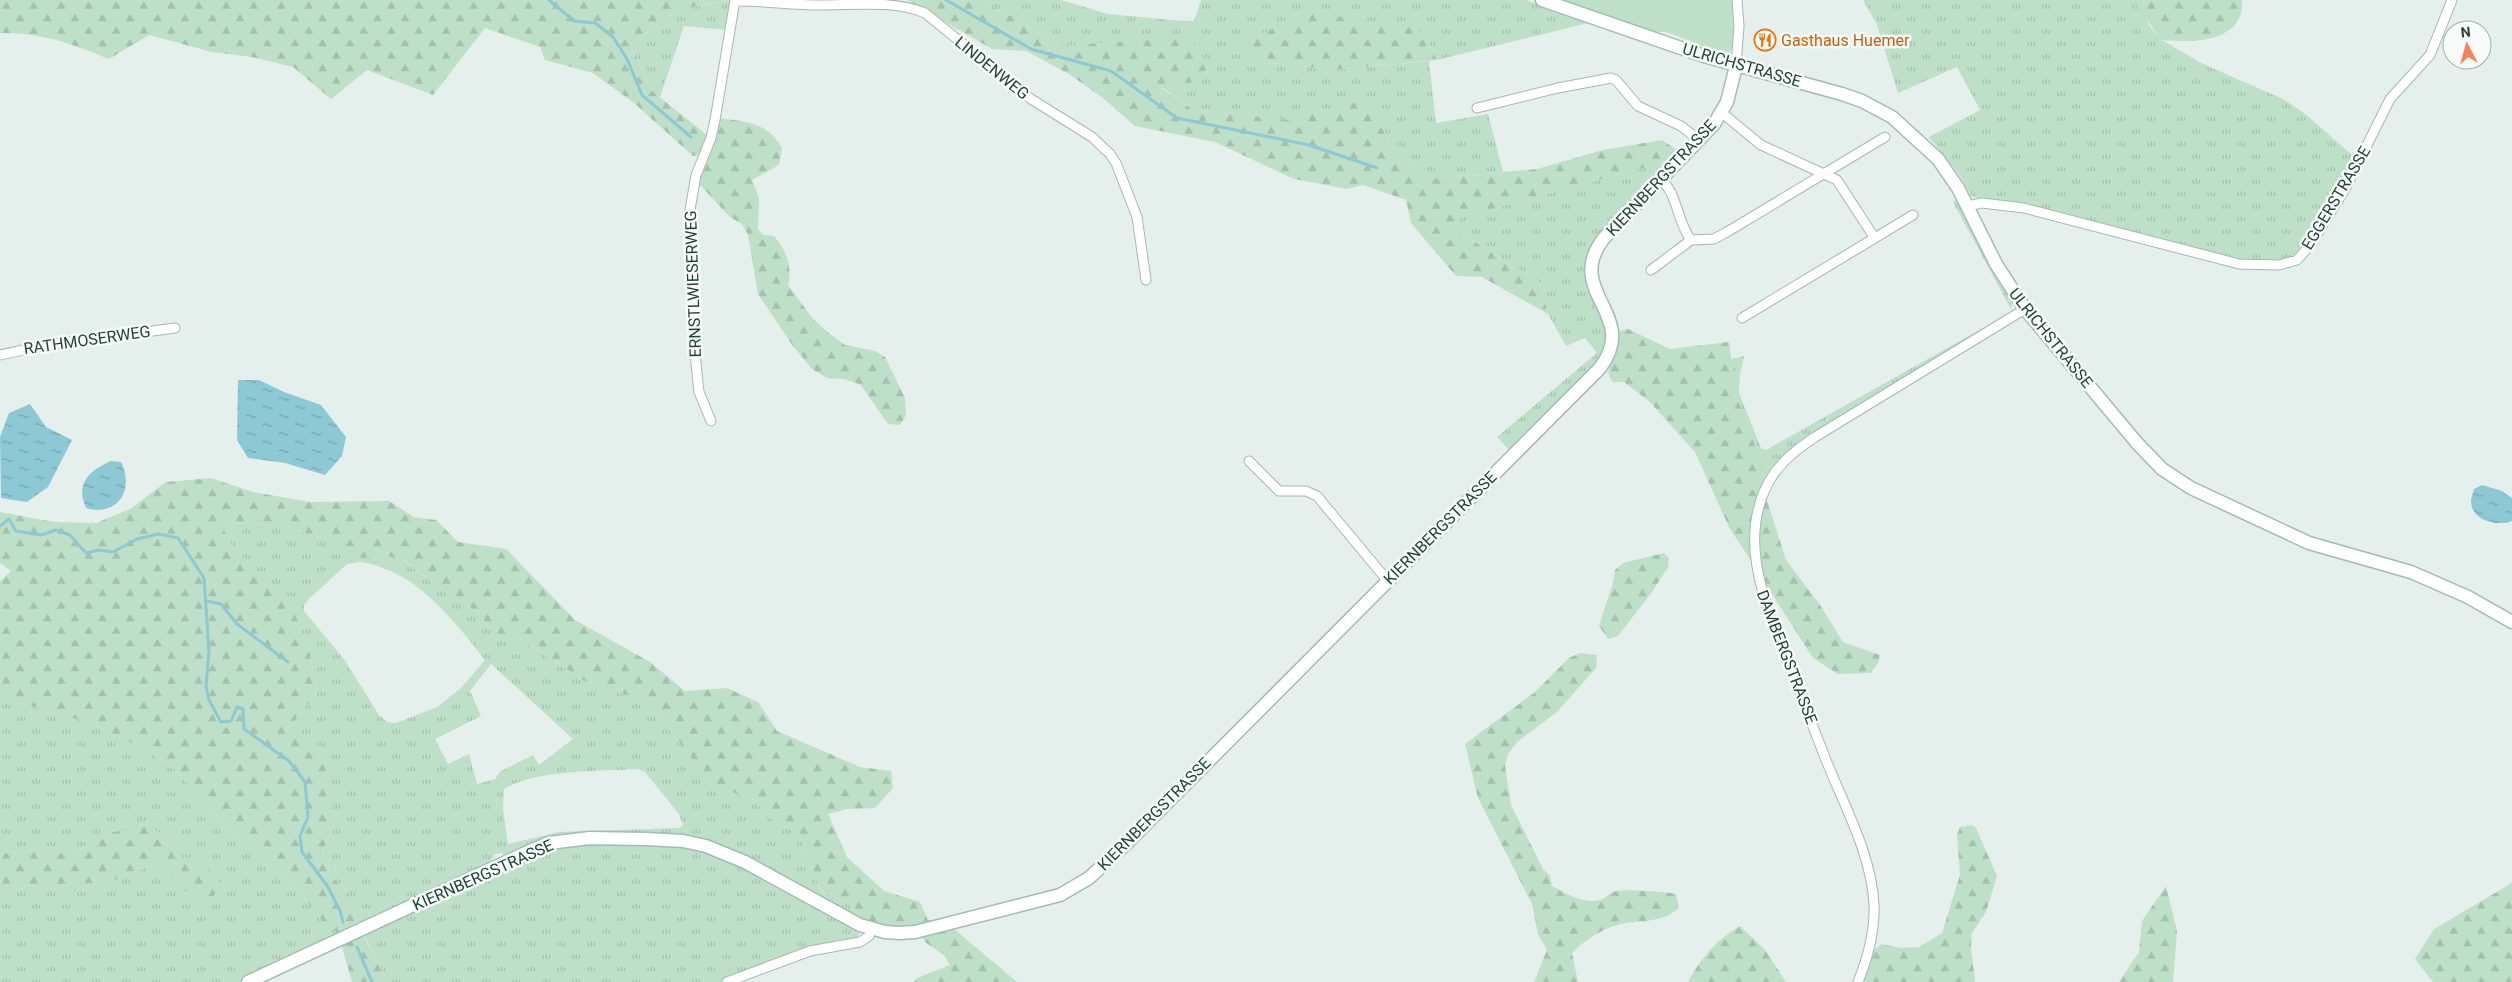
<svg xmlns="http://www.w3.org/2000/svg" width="2512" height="982" font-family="Roboto,sans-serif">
	<defs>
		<pattern id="grass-tufts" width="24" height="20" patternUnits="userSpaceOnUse" patternTransform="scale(1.25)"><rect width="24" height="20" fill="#bee0c8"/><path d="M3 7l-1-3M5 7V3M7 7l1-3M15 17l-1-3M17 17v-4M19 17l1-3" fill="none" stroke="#a3c1ad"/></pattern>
		<pattern id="forest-firs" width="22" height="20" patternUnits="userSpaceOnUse" patternTransform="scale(1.25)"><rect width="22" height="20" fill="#bee0c8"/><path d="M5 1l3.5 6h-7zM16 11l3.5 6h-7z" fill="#a3c1ad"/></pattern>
		<pattern id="water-ripples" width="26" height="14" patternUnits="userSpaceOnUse" patternTransform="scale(1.25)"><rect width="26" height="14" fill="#8dc9d4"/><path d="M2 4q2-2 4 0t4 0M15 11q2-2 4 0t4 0" fill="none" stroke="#73a5ad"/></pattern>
	</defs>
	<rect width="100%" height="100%" fill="#e5efeb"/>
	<g fill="url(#grass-tufts)" fill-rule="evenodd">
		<polygon points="732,0 727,30 684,26 660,97 651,90 634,51 644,34 680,9"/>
		<polygon points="979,0 1061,0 1108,14 1183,21 1194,21 1201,0 1526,0 1588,23 1437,60 1428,39 1256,63 1285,64 1333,70 1429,61 1436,123 1488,114 1503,172 1429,179 1391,146 1367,100 1289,120 1192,109 1161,87 1190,38 1059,46 1015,18"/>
		<polygon points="1863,0 2132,0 2143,10 2150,27 2162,40 2201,63 2283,99 2304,113 2358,160 2308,243 2295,255 2274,262 2226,258 2025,204 1972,197 1959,174 1929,137 1980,110 1957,67 1898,93 1877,25"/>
		<polygon points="1680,152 1588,258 1609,331 1601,359 1511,452 1497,437 1597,353 1585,338 1566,346 1548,314 1540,283 1459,232 1458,218 1661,163"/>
		<polygon points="1958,198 2013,299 2011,309 1953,202"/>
		<polygon points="1997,320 1818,430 1778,461 1768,476 1764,461 1755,446 1748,422 1736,398 1731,359 1744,356 1740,375 1739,393 1761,448 1766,450"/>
		<path d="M219,523L279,525L330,540L340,551L359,558L386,556L403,560L441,589L479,613L488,628L500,634L511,633L586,682L649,702L712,785L754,800L776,824L797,831L821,892L847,901L861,919L877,924L918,930L870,924L739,854L596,835L506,856L501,853L495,854L488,866L358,925L353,906L344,889L330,874L329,863L322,853L335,820L286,731L317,694L309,648L287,598L236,552ZM360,562C414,569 453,619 485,660L461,688L437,707L396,723L387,722L379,715L344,659L304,611V605L310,598L347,564ZM491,664L573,739L539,765L533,755L501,771L495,779L477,784L469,754L448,764L435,739L481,716L470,691ZM637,769L645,772L679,814L683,825L679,828L559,832L508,844L503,810L504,789C533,770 602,771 637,769Z"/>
		<path d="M0,700C57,709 118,730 166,763C184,775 198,797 213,812C237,837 263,860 289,881C308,897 316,921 338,933L341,942L257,982H0V902L27,885L75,891L87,883L103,885L156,863L186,892L181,857L113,832L72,854L26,851L0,854Z"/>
		<polygon points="590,842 673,844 721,854 858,929 859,935 852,942 736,976 722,982 388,982 363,933 541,850"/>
	</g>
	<g fill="url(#forest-firs)">
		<path d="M0,0H730L680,9L644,34L634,51L651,90L708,136L700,155L693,156L634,103L593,73L545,60L540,47L485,28L433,95L367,70L331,99L293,67L252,57L212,52L149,35L109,59C73,44 40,32 0,33Z"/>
		<polygon points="907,0 979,0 1015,18 1059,46 1190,37 1209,67 1194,82 1161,88 1192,109 1289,120 1367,99 1391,146 1429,179 1537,169 1603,150 1662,140 1680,152 1661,163 1459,218 1459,232 1540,283 1548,314 1482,277 1456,276 1411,223 1406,200 1363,185 1347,189 1294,179 1215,142 1135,126 1103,98 1069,74 1026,51 992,49"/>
		<path d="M2132,0H2242C2245,43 2192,43 2162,40C2150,27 2145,12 2132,0Z"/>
		<polygon points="1308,12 1417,29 1428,39 1437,60 1333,70 1285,64 1256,63 1247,56 1244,42"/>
		<path d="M718,118C747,122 766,121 782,148L779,165L752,180L759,198L758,229L764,235L774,236C786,250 793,267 788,285L813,319L831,335L845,345L875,351L885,357L905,398L906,415L900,425L888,424L861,385L845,379L827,378L812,369L793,346L758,294L748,235L742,224L730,217L700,185V177Z"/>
		<path d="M1628,329L1670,349L1729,342L1736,397L1748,422L1755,446L1764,461L1768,476L1763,488L1786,560L1820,605L1843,642L1880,655L1878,663L1871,673L1838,674L1813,658L1729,527L1695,452L1650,402L1624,382H1613C1600,368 1619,347 1620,331Z"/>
		<path d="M211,478L253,492L310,502L389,501L414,517L436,520L458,542L506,549L575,620L650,662L685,691L727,688L758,702L777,731L860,767L891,771L893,788L875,808L847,809L828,814L847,857L884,891L920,902L928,920L953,928L1017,982H914L917,978L950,965L944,955L925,942L917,928L877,924L861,919L847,901L821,892L797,831L776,824L754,800L712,785L649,702L586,682L511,633L500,635L488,628L479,613L441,589L404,560L386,556L359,558L340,551L330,540L279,525L220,523L236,552L288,598L309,648L317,694L286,731L322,759L332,790L335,820L322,853L329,863L330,874L344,889L353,906L358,925L388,982H352L338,933C316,921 308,897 289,881C263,860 237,837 213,812C198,797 184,775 166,763C117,730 57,709 0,700V581L11,571L0,563V512L54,522L96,523L130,509L166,482Z"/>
		<polygon points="1664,553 1669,558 1668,567 1652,592 1618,636 1608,639 1599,626 1613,583 1615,570 1623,563"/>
		<path d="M1580,653L1597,655L1596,668L1557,712L1517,742L1508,754L1505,765L1511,805L1543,869L1550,876L1552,886C1567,894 1582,904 1600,900C1606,899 1609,892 1616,891C1634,889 1654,892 1671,893L1676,894L1679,908C1659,926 1634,918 1611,927C1597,932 1583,942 1572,953L1578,982H1534L1547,950L1538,934L1532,904L1478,798L1465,744L1535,692L1569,658Z"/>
		<polygon points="1972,825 1976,828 1997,876 1986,912 1972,933 1971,947 1975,982 1858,982 1873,950 1882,944 1900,948 1919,947 1942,933 1960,875 1957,835 1960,827"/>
		<polygon points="145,827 180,839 181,857 202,860 223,887 209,900 186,892 156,863 103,885 87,883 75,891 27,885 0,902 0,854 26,851 72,854 113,832"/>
		<polygon points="2512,883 2512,982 2433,982 2415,959 2434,929"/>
		<polygon points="2166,886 2177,931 2173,982 2119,982 2139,952 2142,921"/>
		<path d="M1740,926L1765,950L1786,982H1688C1701,958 1716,940 1740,926Z"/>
	</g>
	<polygon fill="#bee0c8" points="1564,0 1734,0 1734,46 1727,55 1715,55 1696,43 1666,32 1647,32"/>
	<g fill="url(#water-ripples)">
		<polygon points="238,380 259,380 284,392 321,405 346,437 342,456 325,475 285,463 248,458 237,440"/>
		<polygon points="30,404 46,427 72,440 48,487 27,502 1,498 0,437 9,413"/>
		<path d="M111,461L121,462C135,490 117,517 86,508C75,483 89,471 111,461Z"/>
		<path d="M2482,485L2502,491L2512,498V521C2498,527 2471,521 2471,501C2471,498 2473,493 2474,489Z"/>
	</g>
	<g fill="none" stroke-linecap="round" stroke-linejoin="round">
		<g stroke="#8dc9d4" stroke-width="3">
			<polyline points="549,0 574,21 595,23 613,37 627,59 642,95 691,137"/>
			<polyline points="946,0 1031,49 1111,71 1177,118 1309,145 1377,168"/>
			<polyline points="0,526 9,519 16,531 41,535 56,530 70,535 86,553 99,550 113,552 137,539 159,534 178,538 204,578 209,651 206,686 209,700 221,722 231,721 237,707 243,709 244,729 289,761 305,782 308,817 300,836 302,852 328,887 340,911 343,922"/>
			<polyline points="206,601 221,604 237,624 288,662"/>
			<polyline points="357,947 372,982"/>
		</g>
		<g stroke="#a7b8b2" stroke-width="11">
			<g id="street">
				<path d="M736,1C764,1 792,5 820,5C856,5 893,0 925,13L1031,99L1092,137L1110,154L1116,163L1137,217L1146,280"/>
				<polyline points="1736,66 1739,26 1737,0"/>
				<polyline points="1477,108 1558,88 1611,78 1616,80 1638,106 1681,126 1699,140"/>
				<polyline points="1721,112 1761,145 1837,180 1874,237"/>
				<path d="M1661,179C1678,195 1677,222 1691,240L1714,239L1727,232L1885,137"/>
				<polyline points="1967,206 1982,203 2024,208 2239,264 2279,265 2297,260 2311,244 2345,189 2390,99 2430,55 2452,0"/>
				<polyline points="1651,270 1691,240"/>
				<polyline points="1742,318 1913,215"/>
				<polyline points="0,355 41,346 175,328"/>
				<polyline points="711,421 699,392 696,364 689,216 696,175 711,138 715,120 735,0"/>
				<polyline points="1249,461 1279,491 1306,491 1317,496 1387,580"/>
				<polyline points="727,982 810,951 860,942 869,936 871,929"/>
				<path d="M1858,982C1868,957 1875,932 1874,905C1872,857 1846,809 1828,765C1814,730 1801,695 1787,659C1764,601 1735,534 1773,475C1784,459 1799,448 1815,437L2025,309"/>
			</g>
		</g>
		<g stroke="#a3bbb3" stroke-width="15">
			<g id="secondary">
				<polyline points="1542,0 1704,56 1842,94 1862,101 1892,117 1938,159 1958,188 1996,264 2025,309 2137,443 2162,469 2191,488 2309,543 2411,572 2468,597 2512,622"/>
				<path d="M248,982L532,850L549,843L590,838L646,839L683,841L706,846L745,862L860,925L885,932L899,933L915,932L1060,895L1089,878L1129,841L1600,368C1641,314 1562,292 1604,238L1714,124L1727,102L1736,66"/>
			</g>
		</g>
		<use href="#street" stroke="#fff" stroke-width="9"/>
		<use href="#secondary" stroke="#fff" stroke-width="12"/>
	</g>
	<defs>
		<g id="restaurant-ring" transform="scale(1.125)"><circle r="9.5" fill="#f6fbf9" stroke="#e8710a" stroke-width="1.5"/><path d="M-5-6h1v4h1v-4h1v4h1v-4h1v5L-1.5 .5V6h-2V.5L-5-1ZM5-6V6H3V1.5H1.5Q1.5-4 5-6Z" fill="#e8710a"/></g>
	</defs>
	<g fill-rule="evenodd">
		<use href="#restaurant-ring" x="1765" y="40"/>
	</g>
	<g text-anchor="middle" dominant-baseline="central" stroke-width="5" stroke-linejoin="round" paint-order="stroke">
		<g font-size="16" fill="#c56008" stroke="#f6fbf9" text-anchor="start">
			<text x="1781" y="40">Gasthaus Huemer</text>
		</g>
		<g font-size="16" fill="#23423a" stroke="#f6fbf9">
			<text transform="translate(1742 65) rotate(16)">ULRICHSTRASSE</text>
			<text transform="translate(992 68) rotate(39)">LINDENWEG</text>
			<text transform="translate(1661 178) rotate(-47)">KIERNBERGSTRASSE</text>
			<text transform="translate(2336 198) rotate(-59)">EGGERSTRASSE</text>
			<text transform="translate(693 284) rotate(-92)">ERNSTLWIESERWEG</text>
			<text transform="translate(2051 338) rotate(51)">ULRICHSTRASSE</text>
			<text transform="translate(87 340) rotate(-8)">RATHMOSERWEG</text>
			<text transform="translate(1440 528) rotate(-45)">KIERNBERGSTRASSE</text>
			<text transform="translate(1787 657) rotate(69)">DAMBERGSTRASSE</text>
			<text transform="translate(1154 814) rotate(-45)">KIERNBERGSTRASSE</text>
			<text transform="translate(483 875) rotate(-24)">KIERNBERGSTRASSE</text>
		</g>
	</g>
	<g transform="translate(2467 45) rotate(354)"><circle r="24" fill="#f6fbf9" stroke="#a2b1ad"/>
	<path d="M0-4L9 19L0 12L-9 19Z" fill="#f5845d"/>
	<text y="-8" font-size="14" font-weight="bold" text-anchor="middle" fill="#23423a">N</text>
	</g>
</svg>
